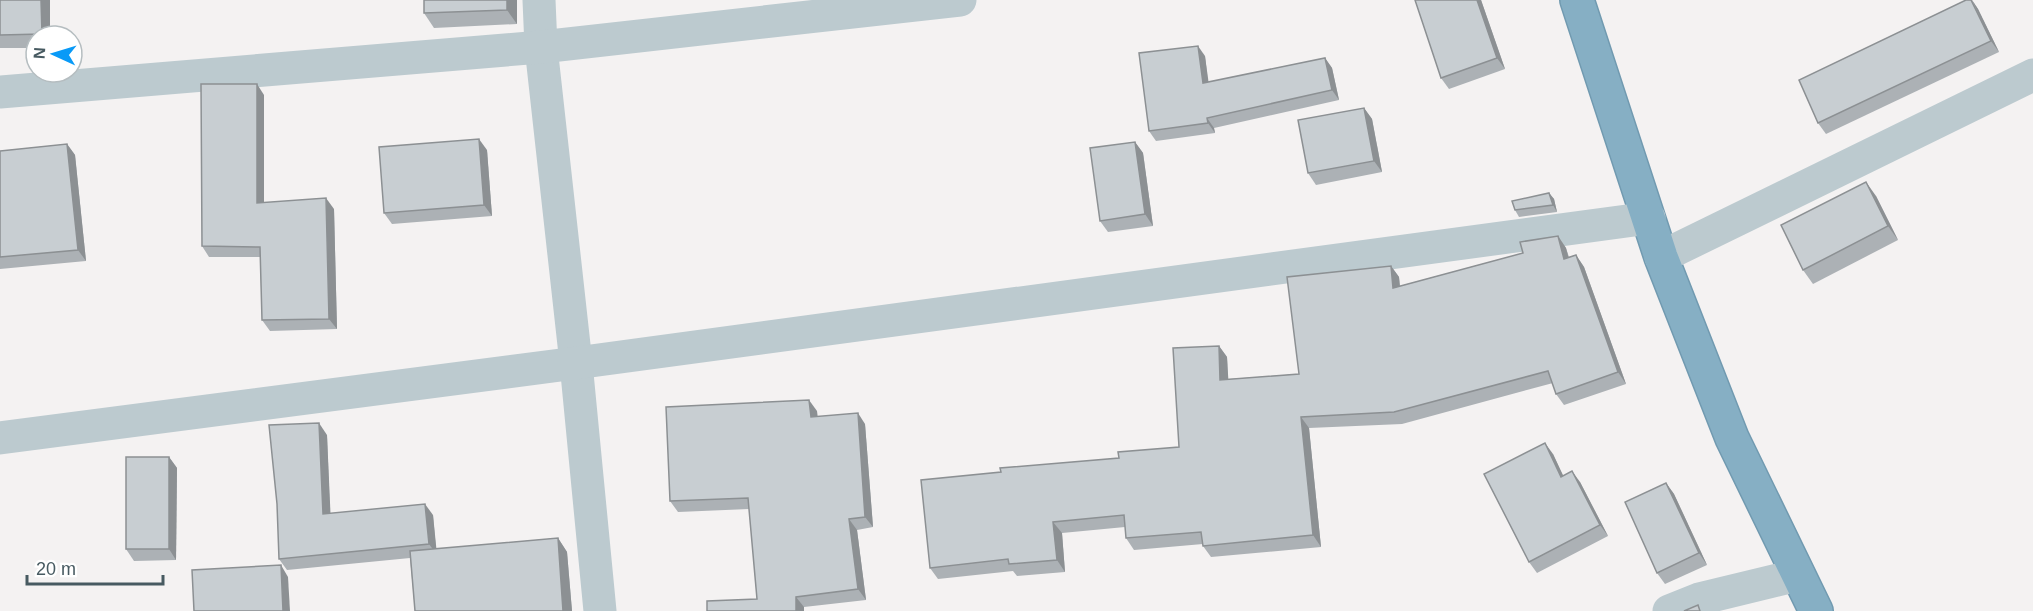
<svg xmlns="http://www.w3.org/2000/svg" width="2033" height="611" font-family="Helvetica,sans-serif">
	<rect width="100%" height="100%" fill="#f4f2f2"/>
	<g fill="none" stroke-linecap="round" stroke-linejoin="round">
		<g stroke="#719ab0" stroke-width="36">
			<polyline id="highway" points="1577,0 1661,257 1732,438 1816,611"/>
		</g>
		<g stroke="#bccacf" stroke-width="33">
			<polyline points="539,0 541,47 576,363 600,611"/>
			<polyline points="0,92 541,47 960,0"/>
			<polyline points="1661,257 2033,75"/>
			<polyline points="0,438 576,363 1649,218"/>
			<polyline points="1669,611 1699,599 1798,575"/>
		</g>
		<use href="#highway" stroke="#86afc4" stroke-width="33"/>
	</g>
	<g fill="#acb1b5">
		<polygon points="0,0 50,0 50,36 36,36 36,48 0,48"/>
		<polygon points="424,0 517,0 517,24 434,28 424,13"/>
		<polygon points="1481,0 1505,69 1449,89 1441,78"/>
		<polygon points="1972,0 1978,9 1999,52 1826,134 1818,123"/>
		<polygon points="1205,56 1208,82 1325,58 1332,68 1339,100 1214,128 1215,133 1156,141 1149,131"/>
		<polygon points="264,95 264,202 334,209 337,329 270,331 262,320 260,257 209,257 202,246"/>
		<polygon points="1364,108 1372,119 1382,172 1316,185 1308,173"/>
		<polygon points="1135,142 1143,153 1153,226 1108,232 1100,221"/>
		<polygon points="67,144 75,155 86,261 0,269 0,151"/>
		<polygon points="487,150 492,216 392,224 384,213"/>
		<polygon points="1549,193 1554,199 1557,212 1519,217 1515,210"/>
		<polygon points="1876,196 1898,240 1813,284 1803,270"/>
		<polygon points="1558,236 1566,248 1569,257 1576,255 1584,267 1626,384 1564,405 1556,394 1553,383 1402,424 1309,428 1321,547 1211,557 1203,546 1203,544 1134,550 1126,538 1125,527 1062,533 1065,572 1017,576 1013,571 938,579 930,568 1119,458 1179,447 1219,346 1227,357 1228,379 1299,374 1391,266 1399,277 1400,286 1523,253"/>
		<polygon points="817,411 817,417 865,424 873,527 857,530 866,600 804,607 757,599 749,509 678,512 670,501"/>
		<polygon points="327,435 330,514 433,515 436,549 558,538 567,552 572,611 415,611 410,558 287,570 279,559"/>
		<polygon points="1553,454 1563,476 1580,482 1608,536 1537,573 1529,562"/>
		<polygon points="169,457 177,468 176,560 134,561 126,549"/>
		<polygon points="1666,483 1674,494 1707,565 1665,584 1657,573"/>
	</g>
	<g fill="#8c9093">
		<polygon points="41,0 50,0 50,36 43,36 42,34"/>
		<polygon points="507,0 517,0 517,24 507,10"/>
		<polygon points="1477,0 1481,0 1505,69 1497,58"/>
		<polygon points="1972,0 1978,9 1999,52 1991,41"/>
		<polygon points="1198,46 1205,56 1210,93 1203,83"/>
		<polygon points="1325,58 1332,68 1339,100 1332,90"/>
		<polygon points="257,84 264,95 264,213 257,203"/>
		<polygon points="1364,108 1372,119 1382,172 1374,161"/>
		<polygon points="1207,118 1214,128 1215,133 1208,123"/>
		<polygon points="479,139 487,150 492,216 484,205"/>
		<polygon points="1135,142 1143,153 1153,226 1145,214"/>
		<polygon points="67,144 75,155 86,261 78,250"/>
		<polygon points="1866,182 1876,196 1898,240 1888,226"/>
		<polygon points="1549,193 1554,199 1557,212 1553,205"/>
		<polygon points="326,198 334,209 337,329 329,319"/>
		<polygon points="1558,236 1566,248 1572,271 1564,259"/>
		<polygon points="1576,255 1584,267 1626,384 1618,372"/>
		<polygon points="1391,266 1399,277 1401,300 1393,288"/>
		<polygon points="1219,346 1227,357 1229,391 1220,380"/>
		<polygon points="809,400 817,411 819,428 811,417"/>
		<polygon points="858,413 865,424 873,527 865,517"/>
		<polygon points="1301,417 1309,428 1321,547 1313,535"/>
		<polygon points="319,423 327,435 331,525 323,514"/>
		<polygon points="1545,443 1553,454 1569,488 1561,477"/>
		<polygon points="169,457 177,468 176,560 169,549"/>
		<polygon points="1572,471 1580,482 1608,536 1600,525"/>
		<polygon points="1666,483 1674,494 1707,565 1699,553"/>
		<polygon points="425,504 433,515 437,555 429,544"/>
		<polygon points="849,519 857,530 866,600 858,589"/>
		<polygon points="1053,522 1062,533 1065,572 1057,560"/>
		<polygon points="558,538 567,552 572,611 563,611"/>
		<polygon points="281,565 288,577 290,611 283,611"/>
		<polygon points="796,597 804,607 804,611 796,611"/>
	</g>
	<g fill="#c8ced2" stroke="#8c9093" stroke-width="1.5">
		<polygon points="0,0 41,0 42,34 0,35"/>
		<polygon points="424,0 507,0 507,10 424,13"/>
		<polygon points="1415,0 1477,0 1497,58 1441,78"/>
		<polygon points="1966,0 1971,0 1991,41 1818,123 1799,80"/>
		<polygon points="1198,46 1203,83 1325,58 1332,90 1207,118 1208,123 1149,131 1139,53"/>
		<polygon points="201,84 257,84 257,203 326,198 329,319 262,320 260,247 202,246"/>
		<polygon points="1364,108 1374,161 1308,173 1298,120"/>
		<polygon points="479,139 484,205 384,213 379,147"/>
		<polygon points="1135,142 1145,214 1100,221 1090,148"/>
		<polygon points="67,144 78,250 0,257 0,151"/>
		<polygon points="1866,182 1888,226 1803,270 1781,225"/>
		<polygon points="1549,193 1553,205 1515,210 1512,201"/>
		<polygon points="1558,236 1564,259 1576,255 1618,372 1556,394 1548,371 1394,412 1301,417 1313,535 1203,546 1201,532 1126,538 1124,515 1053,522 1057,560 1009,564 1008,559 930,568 921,480 1001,472 1000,468 1119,458 1118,452 1179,447 1173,348 1219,346 1220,380 1299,374 1287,277 1391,266 1393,288 1523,253 1520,242"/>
		<polygon points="809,400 811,417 858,413 865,517 849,519 858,589 796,597 796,611 707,611 707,601 757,599 748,498 670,501 666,407"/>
		<polygon points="319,423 323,514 425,504 429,544 279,559 277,504 269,425"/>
		<polygon points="1545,443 1561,477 1572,471 1600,525 1529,562 1484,474"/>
		<rect x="126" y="457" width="43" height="92"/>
		<polygon points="1666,483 1699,553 1657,573 1625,502"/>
		<polygon points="558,538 563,611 415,611 410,551"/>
		<polygon points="281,565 283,611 194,611 192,570"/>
		<polygon points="1698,605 1700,611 1684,611"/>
	</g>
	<g transform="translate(54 54) rotate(274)"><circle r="28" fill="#ffffff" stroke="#b5bdc0" stroke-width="1.5"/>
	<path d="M0-4.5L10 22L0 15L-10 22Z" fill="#099af7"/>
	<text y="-9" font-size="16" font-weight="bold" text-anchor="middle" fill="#475a61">N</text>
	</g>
	<path d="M27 575v9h136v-9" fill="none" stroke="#475a61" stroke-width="3"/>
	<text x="36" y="575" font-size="18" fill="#475a61" stroke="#ffffff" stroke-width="4.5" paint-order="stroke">20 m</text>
</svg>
